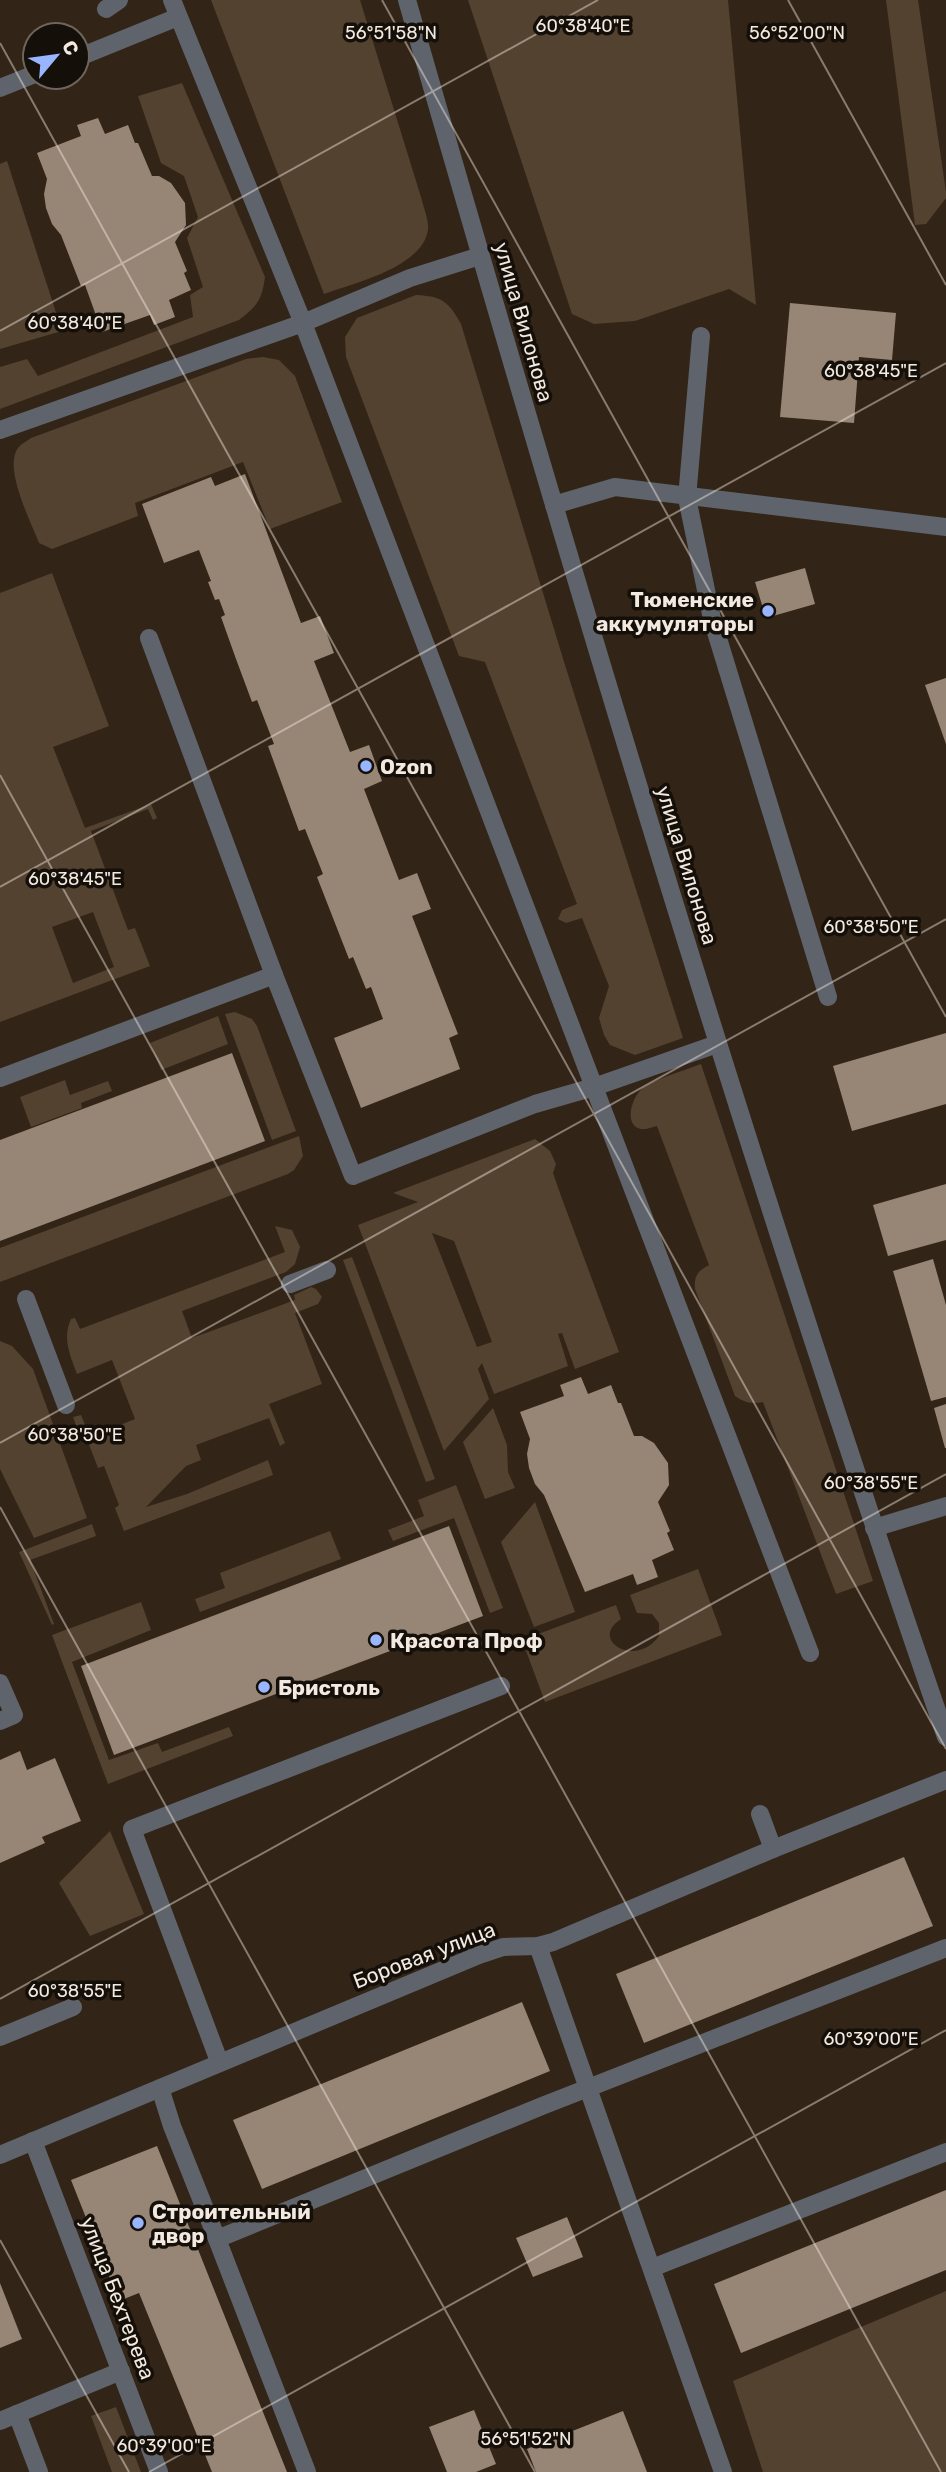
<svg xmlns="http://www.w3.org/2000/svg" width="946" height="2472" font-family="Rubik,sans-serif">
	<rect width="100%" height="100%" fill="#322416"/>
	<g fill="#544230" fill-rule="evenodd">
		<path d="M211,0H360L421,197C423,206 429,220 428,229C424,267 354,283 324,294Z"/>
		<polygon points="468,0 728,0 756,305 729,289 635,321 594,324 572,314"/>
		<polygon points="886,0 918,0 946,192 946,198 926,224 915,225"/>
		<path d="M182,83L265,277C262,300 257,306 239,320L0,409V367L27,359L38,376L193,317L190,295L203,287L187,238L198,217L184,176L161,163L138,96Z"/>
		<polygon points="7,161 62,331 0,349 0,164"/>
		<path d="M416,295C442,296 449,302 461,324L565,665L683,1038L635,1055L610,1045L604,1035L599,1018L609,986L582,918L566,923L558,919L562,910L577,904L485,662L459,656L346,357L345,337L357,318Z"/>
		<path d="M263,357L279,360L295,376L342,502L270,529L243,462L135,503L138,516L52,549L39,543C31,522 3,468 18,448C21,444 27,441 31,438L246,359Z"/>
		<path d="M52,573L109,726L53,747L85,828L151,804L157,818L153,820L148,809L91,831L128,930L135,928L150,966L0,1022V593ZM93,912L114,967L73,983L52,927Z"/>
		<polygon points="235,1012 252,1019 257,1026 296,1131 272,1140 225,1014"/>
		<polygon points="218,1016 228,1044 161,1070 150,1043"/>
		<path d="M701,1064L873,1581L836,1594L763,1402C751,1404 745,1403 735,1396L695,1289C694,1275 698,1271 709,1265L657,1126C653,1127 650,1128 646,1129C622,1131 630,1097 644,1087C660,1077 683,1071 701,1064Z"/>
		<polygon points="65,1080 70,1095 108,1081 112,1091 81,1103 82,1108 31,1127 20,1097"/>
		<polygon points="299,1136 303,1156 294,1170 288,1174 0,1282 0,1248"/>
		<path d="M535,1139L550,1151L556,1164L553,1173L561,1196L619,1352L575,1369L562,1333L558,1334L568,1366L494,1394L482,1363L478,1369L489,1399L444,1451L358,1225L418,1202L393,1193ZM432,1233L454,1241L492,1342L477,1347Z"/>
		<path d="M275,1226L292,1230L300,1247L295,1264L286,1272L182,1311L192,1338L295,1300L294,1295L311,1287L316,1289L322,1297L318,1304L295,1313L322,1384L269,1404L285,1443L280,1446L269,1418L196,1445L201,1460L186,1466L146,1507L187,1494L268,1460L273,1475L124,1531L115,1508L119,1505L104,1466L98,1468L88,1442L83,1444L73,1417L81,1415L90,1437L135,1419L112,1360L77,1374C70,1355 62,1338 71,1319L75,1318L80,1329L285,1252Z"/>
		<polygon points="352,1257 435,1479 426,1482 343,1260"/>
		<polygon points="0,1341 12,1346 33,1369 87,1518 34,1538 0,1469"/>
		<polygon points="493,1408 507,1445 508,1472 515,1488 485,1499 463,1442"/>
		<polygon points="456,1485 503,1608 490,1613 454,1518 393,1541 388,1530 424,1516 418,1500"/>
		<polygon points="535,1502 575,1612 534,1627 501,1542"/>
		<polygon points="92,1524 96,1536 30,1560 54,1624 52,1625 19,1552"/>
		<polygon points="330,1531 341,1559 200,1612 195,1599 225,1588 220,1573"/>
		<path d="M698,1569L722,1635L545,1702L522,1640L616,1605L621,1619C588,1640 636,1669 659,1636V1623L652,1614L637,1613L630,1595Z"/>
		<polygon points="141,1602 151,1630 72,1662 109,1760 158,1743 162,1752 229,1727 233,1736 108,1784 52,1635"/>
		<polygon points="110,1831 144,1914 90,1936 59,1883"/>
		<polygon points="946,2291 946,2472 763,2472 733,2381"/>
		<polygon points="116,2407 141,2472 112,2472 91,2416"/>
	</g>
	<g fill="#978676">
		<polygon points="98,118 105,134 128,125 135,143 138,143 152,176 159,176 171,183 185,203 186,225 175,242 187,271 184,273 191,290 169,300 175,317 154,325 150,315 102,332 85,285 81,286 61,235 52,224 46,208 44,194 47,179 37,153 81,136 77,125"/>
		<polygon points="790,303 896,313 892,360 859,357 854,423 780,417"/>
		<polygon points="245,474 301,623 320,616 334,653 314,661 350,752 369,745 382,781 364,789 399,880 417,873 431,909 412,916 458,1034 449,1038 460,1069 361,1108 334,1038 383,1019 371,987 366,989 353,957 349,959 317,877 323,874 305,829 299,831 268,746 274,744 257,700 252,702 236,659 221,617 225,615 219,599 215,600 208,582 211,581 199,550 164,563 142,504 211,477 215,486"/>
		<polygon points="805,568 815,604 766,618 755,582"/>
		<polygon points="946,678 946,744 925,685"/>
		<polygon points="946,1033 946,1104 852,1131 833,1066"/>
		<polygon points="232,1053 265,1141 0,1241 0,1140"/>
		<polygon points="946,1184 946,1240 888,1256 873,1205"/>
		<polygon points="933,1259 946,1305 946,1397 931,1401 893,1271"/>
		<polygon points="581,1377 588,1394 611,1385 618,1403 621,1403 634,1436 642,1436 654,1443 668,1463 669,1485 658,1502 670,1531 667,1533 674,1550 652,1560 658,1577 637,1585 633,1574 585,1592 544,1495 535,1484 529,1468 527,1454 530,1439 520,1412 564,1396 560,1385"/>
		<polygon points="946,1404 946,1448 945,1448 934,1408"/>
		<polygon points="449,1526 483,1616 114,1755 81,1666"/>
		<polygon points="20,1751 27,1770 55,1758 81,1821 42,1837 45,1843 0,1863 0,1760"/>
		<polygon points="904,1857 933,1926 644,2043 616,1974"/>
		<polygon points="522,2002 550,2071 262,2189 233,2120"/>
		<polygon points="157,2146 205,2267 287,2472 212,2472 139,2293 119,2301 71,2180"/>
		<polygon points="946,2190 946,2270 741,2353 714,2284"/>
		<polygon points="567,2217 583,2257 533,2277 516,2238"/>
		<polygon points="0,2283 22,2339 0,2348"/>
		<polygon points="474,2410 496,2464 476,2472 447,2472 429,2427"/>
		<polygon points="623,2411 647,2472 536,2472 527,2449"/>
	</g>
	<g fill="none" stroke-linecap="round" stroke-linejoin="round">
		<g stroke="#5f636b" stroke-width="18">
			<polyline points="172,0 303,323 410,278 480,256"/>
			<path d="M407,0C574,583 748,1164 946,1737"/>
			<polyline points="106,9 119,0"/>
			<polyline points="77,58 178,17"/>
			<polyline points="0,88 35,74"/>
			<polyline points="701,336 687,498 712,619 828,997"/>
			<polyline points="0,430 303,323 594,1087 717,1044"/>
			<polyline points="554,505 615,487 946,527"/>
			<polyline points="149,638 274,975 353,1176 535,1104 594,1087 810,1653"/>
			<polyline points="0,1078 274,975"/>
			<polyline points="290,1284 327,1270"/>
			<polyline points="26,1299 66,1405"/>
			<polyline points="874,1528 946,1506"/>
			<polyline points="0,1683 14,1715 0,1721"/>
			<polyline points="760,1814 773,1849"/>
			<polyline points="538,1946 723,2472"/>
			<polyline points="0,2037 73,2007"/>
			<polyline points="219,2061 132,1829 501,1686"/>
			<polyline points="160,2088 172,2126 217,2239 542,2106 946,1948"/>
			<polyline points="33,2141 159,2472"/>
			<polyline points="0,2155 479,1955 503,1947 538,1946 553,1942 773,1849 946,1780"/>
			<polyline points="217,2239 307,2472"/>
			<polyline points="652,2268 946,2152"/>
			<polyline points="17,2414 39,2472"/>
			<polyline points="0,2421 121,2371"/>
		</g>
	</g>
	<path fill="none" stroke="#f2e9e0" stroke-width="2" stroke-opacity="0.45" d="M382,0L946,1017M788,0L946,285M0,43L946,1749M0,331L598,0M0,775L941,2472M0,887L946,363M0,1443L946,919M0,1507L535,2472M0,1999L946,1474M0,2240L129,2472M149,2472L946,2030"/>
	<g fill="#99b5fd" stroke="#150f09" stroke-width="2.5">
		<circle cx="768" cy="611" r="7"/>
		<circle cx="366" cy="766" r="7"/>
		<circle cx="376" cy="1640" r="7"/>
		<circle cx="264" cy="1687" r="7"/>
		<circle cx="138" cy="2223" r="7"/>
	</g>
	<g text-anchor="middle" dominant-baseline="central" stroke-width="7" stroke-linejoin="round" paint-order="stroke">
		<g font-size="21" fill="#f2e9e0" stroke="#150f09">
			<text transform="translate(524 322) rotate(74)">улица Вилонова</text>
			<text transform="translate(687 865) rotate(73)">улица Вилонова</text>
			<text transform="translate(424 1955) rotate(-21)">Боровая улица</text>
			<text transform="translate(118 2298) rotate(69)">улица Бехтерева</text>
		</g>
		<g font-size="21" font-weight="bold" fill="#f2e9e0" stroke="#150f09" text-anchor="start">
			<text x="754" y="599" text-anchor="end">Тюменские<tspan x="754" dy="24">аккумуляторы</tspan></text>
			<text x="380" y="766">Ozon</text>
			<text x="390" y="1640">Красота Проф</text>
			<text x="278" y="1687">Бристоль</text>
			<text x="152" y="2211">Строительный<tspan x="152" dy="24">двор</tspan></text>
		</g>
	</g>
	<g font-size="18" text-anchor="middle" fill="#f2e9e0" stroke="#150f09" stroke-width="7" stroke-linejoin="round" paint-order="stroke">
		<text x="583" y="32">60°38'40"E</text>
		<text x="391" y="39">56°51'58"N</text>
		<text x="797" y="39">56°52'00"N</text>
		<text x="75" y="329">60°38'40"E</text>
		<text x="871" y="377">60°38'45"E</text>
		<text x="75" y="885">60°38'45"E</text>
		<text x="871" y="933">60°38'50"E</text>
		<text x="75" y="1441">60°38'50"E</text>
		<text x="871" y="1489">60°38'55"E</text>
		<text x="75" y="1997">60°38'55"E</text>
		<text x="871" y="2045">60°39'00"E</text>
		<text x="526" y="2445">56°51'52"N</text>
		<text x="164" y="2452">60°39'00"E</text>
	</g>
	<g transform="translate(56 56) rotate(61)"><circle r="33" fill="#150f09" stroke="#6d665f" stroke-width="2"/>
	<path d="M0-5L12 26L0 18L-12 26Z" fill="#99b5fd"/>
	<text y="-10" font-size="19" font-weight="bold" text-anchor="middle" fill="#f2e9e0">С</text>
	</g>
</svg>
